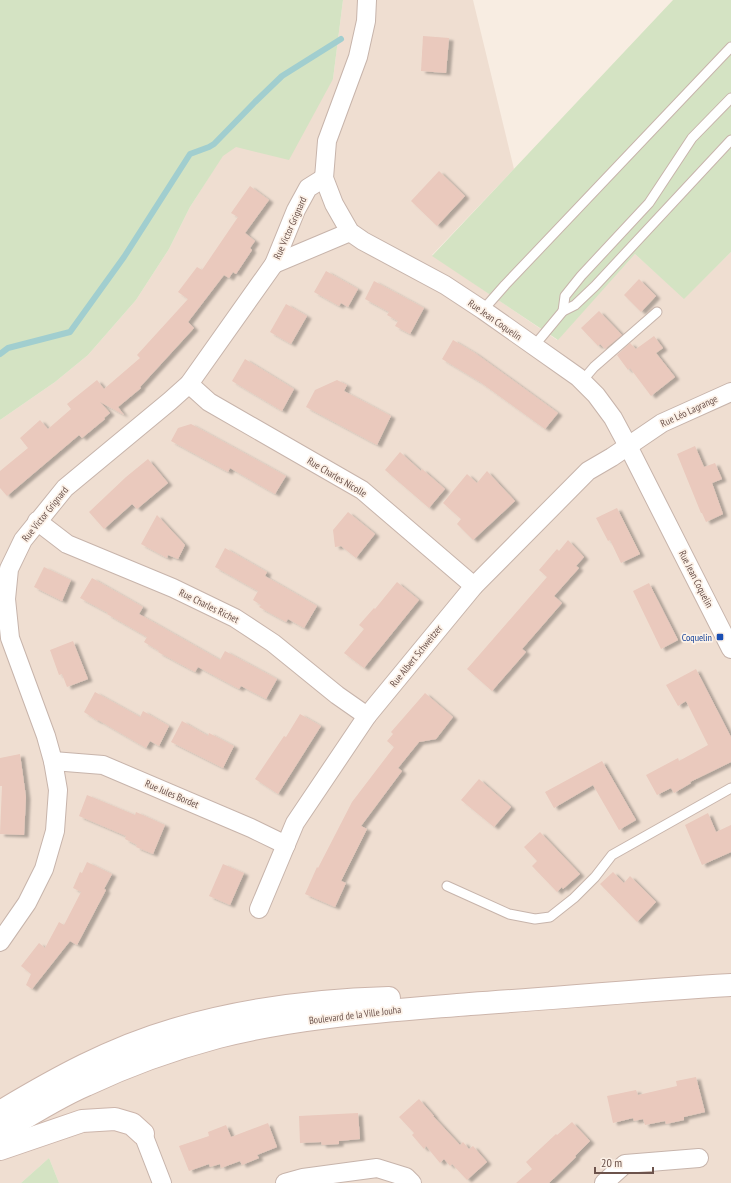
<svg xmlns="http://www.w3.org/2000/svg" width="731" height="1183" font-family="'PT Sans Narrow',sans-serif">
	<defs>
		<filter id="shadow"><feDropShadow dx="4.5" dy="2.5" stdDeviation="1" flood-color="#0004"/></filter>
	</defs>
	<rect width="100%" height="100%" fill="#f8ede2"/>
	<polygon fill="#efded1" points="343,0 473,0 514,169 432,255 557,340 635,254 684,298 731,252 731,1183 59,1183 49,1158 21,1183 0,1183 0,420 55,382 88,355 136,300 169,249 190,207 223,155 333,79"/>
	<g fill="#d4e3c3">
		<polygon points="0,0 343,0 333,79 289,160 236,147 223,156 190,207 169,249 136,300 88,355 55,382 0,420"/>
		<polygon points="673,0 731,0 731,252 684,299 635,254 558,340 432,256"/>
		<polygon points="49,1158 59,1183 21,1183"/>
	</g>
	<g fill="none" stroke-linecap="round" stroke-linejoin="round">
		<polyline stroke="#a1cecf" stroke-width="6" points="0,354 8,348 70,332 124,257 190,154 209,147 214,144 255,102 282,76 341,39"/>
	</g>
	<g fill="#eac9bd" filter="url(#shadow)">
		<polygon points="423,36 449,38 446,73 421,71"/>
		<polygon points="439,171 465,196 437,226 411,201"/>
		<polygon points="250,186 269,200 245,233 255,241 250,248 252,250 236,274 233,272 229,278 224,275 188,322 194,328 140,387 141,388 118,407 124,415 100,402 110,413 104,418 105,419 82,438 79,435 7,496 0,488 0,471 28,448 20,438 40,420 48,429 71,409 67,404 97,380 104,389 140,358 137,355 188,299 178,292 197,267 202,270 238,217 231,213"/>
		<polygon points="326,271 358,289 348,307 341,303 339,306 314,292"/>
		<polygon points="639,279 656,296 641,312 624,295"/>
		<polygon points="374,281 424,308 410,334 395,326 398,321 387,315 389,312 365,299"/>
		<polygon points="286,304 307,316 291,344 270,332"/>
		<polygon points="599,311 622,335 605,349 600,344 598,346 581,328"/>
		<polygon points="654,336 663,348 656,353 675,377 651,396 630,368 628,370 617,355 630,343 636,349"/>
		<polygon points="453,340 475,353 558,413 545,429 480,382 442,359"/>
		<polygon points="245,359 294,389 282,411 232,381"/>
		<polygon points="337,380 347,385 344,391 391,416 377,445 306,407 315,390"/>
		<polygon points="191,424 286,476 275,494 230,468 228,472 171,441 178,428"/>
		<polygon points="695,446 704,467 715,463 722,479 712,483 723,514 706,522 702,513 701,513 677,454"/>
		<polygon points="400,452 421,471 422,469 445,489 429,508 385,470"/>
		<polygon points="148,459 168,483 137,509 132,504 104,529 89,512 126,477"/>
		<polygon points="487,471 515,501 473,540 457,524 461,519 443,503 467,474 477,483"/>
		<polygon points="617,508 640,554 621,563 610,540 608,541 596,518"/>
		<polygon points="348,512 375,534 356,558 341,546 335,547 333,530"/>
		<polygon points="157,515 185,545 178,559 168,555 167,558 141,544"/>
		<polygon points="568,540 584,557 576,566 579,568 554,596 562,603 522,649 526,652 492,691 467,669 547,577 539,570 557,549 559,551"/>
		<polygon points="225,548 267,572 265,576 317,606 304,628 288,619 286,622 259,607 261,605 253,600 258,591 215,567"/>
		<polygon points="44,567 71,580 62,601 34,587"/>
		<polygon points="92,578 143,607 139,614 220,660 225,651 277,679 266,699 241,686 239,689 198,667 195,672 158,652 159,651 144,642 147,637 107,614 108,613 80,598"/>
		<polygon points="397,582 419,600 364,668 344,653 364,629 359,625 374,608 375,609"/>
		<polygon points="649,583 678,640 661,649 633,591"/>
		<polygon points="73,641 88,679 67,687 62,674 59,675 50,650"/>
		<polygon points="696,669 731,737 731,762 690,782 691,783 674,793 671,788 657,795 646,775 678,758 679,761 708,745 686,701 678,706 666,685"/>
		<polygon points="95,692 140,717 143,711 169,726 159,746 150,741 146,748 98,720 98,721 84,712"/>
		<polygon points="425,693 453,717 436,739 419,742 398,768 402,771 361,826 367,829 341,881 346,883 335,907 305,894 317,867 318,868 352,802 394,747 387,741 393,734 391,732"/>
		<polygon points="300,714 321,726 278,794 255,779 284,736 286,737"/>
		<polygon points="182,721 208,736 209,733 234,746 223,768 171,742"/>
		<polygon points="20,754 26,797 24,835 0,834 2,786 0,786 0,758"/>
		<polygon points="602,761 636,820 619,830 593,785 554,808 545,792"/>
		<polygon points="479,779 511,807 494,827 461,800"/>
		<polygon points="87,795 135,815 136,812 165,825 153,854 136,847 137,845 125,839 126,836 79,816"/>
		<polygon points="708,813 716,832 731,825 731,852 702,865 685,825"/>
		<polygon points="540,832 580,874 563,889 562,887 557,892 532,866 537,861 524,847"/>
		<polygon points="87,862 112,874 104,889 106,890 77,945 70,941 32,989 26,985 31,974 21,966 39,943 45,948 59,922 64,925 81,892 73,888 80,872 82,873"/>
		<polygon points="223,864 244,873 230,905 209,896"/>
		<polygon points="613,872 624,883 630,876 656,902 637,922 600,884"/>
		<polygon points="696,1077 705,1112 684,1117 684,1120 666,1124 665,1121 645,1125 643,1119 634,1121 633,1118 613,1123 607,1096 636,1090 638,1095 677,1086 676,1081"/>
		<polygon points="419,1099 434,1116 433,1116 460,1145 463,1142 469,1149 473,1146 487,1162 467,1180 452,1164 450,1166 444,1159 440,1163 426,1146 424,1149 412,1135 414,1133 399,1117"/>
		<polygon points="358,1113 360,1139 339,1141 339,1144 322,1145 321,1142 300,1143 299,1116"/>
		<polygon points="572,1122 590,1141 575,1156 576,1157 549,1183 516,1183 532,1169 526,1162 556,1134 557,1135"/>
		<polygon points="268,1123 277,1147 257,1155 259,1158 242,1165 240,1161 221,1168 220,1164 210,1167 209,1164 189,1171 179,1146 209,1136 208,1132 226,1125 231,1137"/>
	</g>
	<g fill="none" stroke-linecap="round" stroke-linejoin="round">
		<g stroke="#c7b4ab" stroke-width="11">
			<g id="service">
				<polyline points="483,310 505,285 731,47"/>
				<polyline points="563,311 565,296 581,276 649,203 692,138 731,98"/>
				<polyline points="534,346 563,311 575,305 595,286 731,140"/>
				<polyline points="582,381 594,367 657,312"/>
				<polyline points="447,886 509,914 535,919 550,917 574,898 595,877 612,855 731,788"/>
			</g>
		</g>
		<g stroke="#c7b4ab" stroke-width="20">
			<g id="minor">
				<polyline points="367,0 366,21 358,57 327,141 324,178 334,204 350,232 363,241 445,285 483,310 578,377 596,395 613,418 628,446 731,649"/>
				<polyline points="274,264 350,232"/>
				<polyline points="189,384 209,402 362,490 474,586"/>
				<polyline points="37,521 67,544 173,588 235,618 273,643 337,695 367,716"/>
				<polyline points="53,761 103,765 251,828 286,845"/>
				<polyline points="259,909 295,823 367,716 474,586 588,471 612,457 662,423 731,392"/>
				<polyline points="0,942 27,903 44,869 55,831 58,790 53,761 46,736 10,638 6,599 9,569 23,540 65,488 170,401 189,384 274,264 296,210 308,188 324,178"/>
				<polyline points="143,1134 162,1183"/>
				<polyline points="285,1183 303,1178 377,1168 406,1177 412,1183"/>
				<polyline points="604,1183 625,1164 699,1158"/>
			</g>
		</g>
		<g stroke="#ccb5ab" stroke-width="24">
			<g id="secondary">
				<path d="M0,1112C55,1079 111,1048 173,1030C243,1009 316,1000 389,998"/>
				<path d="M0,1133C28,1116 56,1098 86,1085C128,1065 173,1049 218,1037C300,1016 386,1011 470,1004C557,998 644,990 731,985"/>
				<polyline points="0,1149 82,1121 115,1119 132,1124 143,1134"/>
			</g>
		</g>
		<use href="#service" stroke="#fff" stroke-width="9"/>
		<use href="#minor" stroke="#fff" stroke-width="18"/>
		<use href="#secondary" stroke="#fff" stroke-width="22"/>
	</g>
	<rect fill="#1a4fb4" stroke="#fcf1e7" stroke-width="1.5" x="716" y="633" width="8" height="8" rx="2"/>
	<g text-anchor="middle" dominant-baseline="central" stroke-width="3.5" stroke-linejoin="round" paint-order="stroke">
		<g font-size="10" fill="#6c534c" stroke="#fcf1e7">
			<text transform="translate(290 228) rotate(-66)">Rue Victor Grignard</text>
			<text transform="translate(495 320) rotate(35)">Rue Jean Coquelin</text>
			<text transform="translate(689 411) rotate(-25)">Rue Léo Lagrange</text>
			<text transform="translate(337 477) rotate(31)">Rue Charles Nicolle</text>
			<text transform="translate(45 514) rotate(-51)">Rue Victor Grignard</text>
			<text transform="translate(696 579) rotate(63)">Rue Jean Coquelin</text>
			<text transform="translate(209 606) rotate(26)">Rue Charles Richet</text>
			<text transform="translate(416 656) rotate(-51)">Rue Albert Schweitzer</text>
			<text transform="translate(172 794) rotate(23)">Rue Jules Bordet</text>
			<text transform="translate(355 1015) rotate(-7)">Boulevard de la Ville Jouha</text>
		</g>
		<g font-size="10" fill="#164399" stroke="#fcf1e7" text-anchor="end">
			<text x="712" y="637">Coquelin</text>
		</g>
	</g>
	<path d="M595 1167v6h58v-6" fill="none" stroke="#6c534c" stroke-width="2"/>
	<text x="601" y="1167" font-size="12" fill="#6c534c" stroke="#fcf1e7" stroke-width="3" paint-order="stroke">20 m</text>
</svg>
